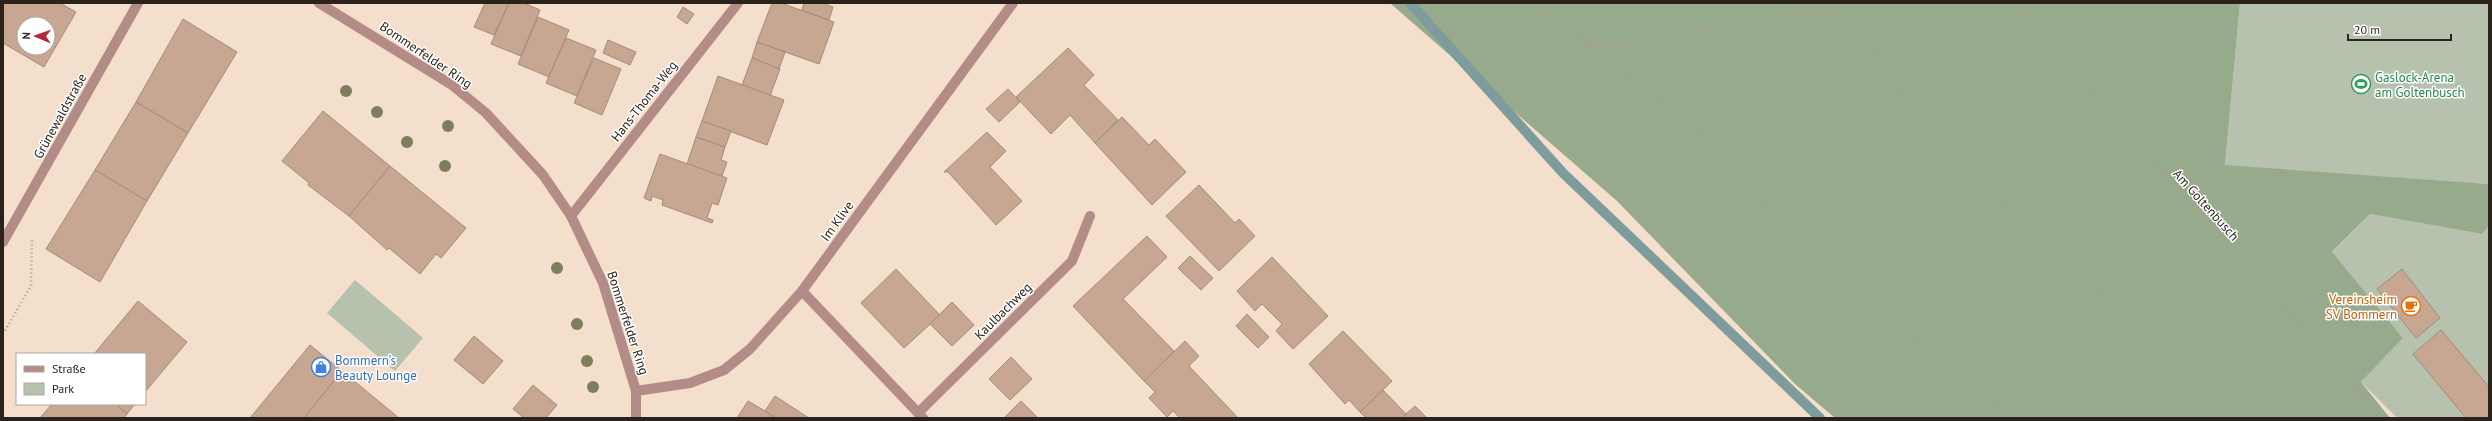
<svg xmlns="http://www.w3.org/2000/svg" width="2492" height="421" font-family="'PT Sans',sans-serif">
	<rect width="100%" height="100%" fill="#f4decc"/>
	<g fill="#b6c2ae">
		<polygon points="2240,3 2489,3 2489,184 2225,166"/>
		<polygon points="2370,214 2482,234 2489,226 2489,418 2397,418 2361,382 2403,338 2332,253"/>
		<polygon points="355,280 423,338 395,371 327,313"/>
	</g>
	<polygon fill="#97aa8b" points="1390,3 2240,3 2225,165 2489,184 2489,226 2482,234 2370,214 2332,252 2403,338 2361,382 2390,418 1835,418 1795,384 1617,201"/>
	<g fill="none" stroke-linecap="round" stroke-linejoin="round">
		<polyline stroke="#7d9c9b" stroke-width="10" points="1410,3 1563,173 1820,418"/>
	</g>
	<g fill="#c7a791" stroke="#a18c7d" fill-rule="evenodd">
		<path d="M3,3H60L76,12L44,67L3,43ZM24,24H48V48H24Z"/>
		<polygon points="485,3 509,3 494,35 474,27"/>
		<polygon points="509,3 524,3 540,10 521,56 491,44"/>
		<polygon points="772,3 781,3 834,22 819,64 757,42"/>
		<polygon points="804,3 823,3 833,7 829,20 802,10"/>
		<polygon points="683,7 694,14 687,24 677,17"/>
		<polygon points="538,17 569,30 549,77 518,64"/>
		<polygon points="183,19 237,52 188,133 136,102"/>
		<polygon points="566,38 596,50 577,96 546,83"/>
		<polygon points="608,40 636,52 630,65 603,53"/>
		<polygon points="757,42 785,52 779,69 752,58"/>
		<polygon points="1068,48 1094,75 1084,85 1118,120 1095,143 1070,115 1051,134 1016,97"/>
		<polygon points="594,58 621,69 602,115 574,103"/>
		<polygon points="752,58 780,69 770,96 742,85"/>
		<polygon points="718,76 784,100 767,145 702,121"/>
		<polygon points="1008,89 1020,102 999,122 986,109"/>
		<polygon points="136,102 188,133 147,201 95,170"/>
		<polygon points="323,111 390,166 349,216 308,185 309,183 282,161"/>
		<polygon points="1122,117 1149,145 1155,139 1186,172 1152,205 1095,143"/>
		<polygon points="702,121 731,131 725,147 696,137"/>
		<polygon points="987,132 1006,151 990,167 1022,201 996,225 948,172 944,172"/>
		<polygon points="696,137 725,147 721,160 727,162 722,176 687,164"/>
		<polygon points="660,154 727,178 718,205 712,203 707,218 713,220 712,223 662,205 663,200 652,196 651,201 644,198"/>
		<polygon points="390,166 466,228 441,258 436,254 420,274 389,248 387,250 349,216"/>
		<polygon points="95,170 147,201 100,282 46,249"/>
		<polygon points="1199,185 1235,223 1239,219 1255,236 1219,271 1166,216"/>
		<polygon points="1147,236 1167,257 1123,299 1174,351 1144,381 1073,306"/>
		<polygon points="1190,256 1213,278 1201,290 1178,268"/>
		<polygon points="1272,257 1328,316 1293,349 1276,331 1282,324 1262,304 1255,311 1237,291"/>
		<polygon points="896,269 940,315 904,348 861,303"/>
		<polygon points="2402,269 2440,318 2416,338 2377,289"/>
		<polygon points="138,301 187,342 145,392 145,354 94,354"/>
		<polygon points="952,302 974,325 952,346 930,324"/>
		<polygon points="1247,314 1269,337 1258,348 1236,326"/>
		<polygon points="2441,330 2489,387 2489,418 2466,418 2413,354"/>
		<polygon points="1343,331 1392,381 1360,412 1349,400 1345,404 1309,364"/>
		<polygon points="474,336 503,361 483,384 454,360"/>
		<polygon points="1185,341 1199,356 1189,366 1238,418 1180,418 1173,411 1167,417 1149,398 1155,392 1144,381"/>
		<polygon points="310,345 342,371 304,418 250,418"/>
		<polygon points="1011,357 1032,379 1010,400 989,379"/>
		<polygon points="342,371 399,418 304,418"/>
		<polygon points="533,385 557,405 546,418 524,418 513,409"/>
		<polygon points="1383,390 1406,414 1403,418 1366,418 1360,412"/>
		<polygon points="775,396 809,418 775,418 765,411"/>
		<polygon points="748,401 765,411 775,418 737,418"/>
		<polygon points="1021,401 1038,418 1004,418"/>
		<polygon points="52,404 116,404 127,414 124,418 40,418"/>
		<polygon points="116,404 135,404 127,414"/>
		<polygon points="1415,406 1427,418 1403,418 1406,414"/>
	</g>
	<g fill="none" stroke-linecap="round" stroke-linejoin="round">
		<g stroke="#ae9c8e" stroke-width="2.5" stroke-dasharray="1 3" stroke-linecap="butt">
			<polyline points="1537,3 1706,137 1830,277 1964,373 2009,418"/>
			<polyline points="2017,3 2116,119 2383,418"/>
			<polyline points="1588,43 1624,47 1752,20 1829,8 1875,51 1945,167 2052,237 2146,345 2202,418"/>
			<polyline points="3,334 31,286 32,240"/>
		</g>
		<g stroke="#b38c87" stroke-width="10">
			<polyline points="319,3 452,85 486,113 543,175 571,216 603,283 636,391 636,418"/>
			<polyline points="571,216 738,3"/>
			<polyline points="3,242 138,3"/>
			<polyline points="802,291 923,418"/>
			<polyline points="636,391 690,383 724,370 750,349 802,291 1013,3"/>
			<polyline points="918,413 1072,261 1090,216"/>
		</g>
	</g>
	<g fill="#7d7f5c">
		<circle cx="346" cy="91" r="6"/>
		<circle cx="377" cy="112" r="6"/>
		<circle cx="448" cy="126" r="6"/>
		<circle cx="407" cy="142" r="6"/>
		<circle cx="445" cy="166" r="6"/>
		<circle cx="557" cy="268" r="6"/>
		<circle cx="577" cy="324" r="6"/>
		<circle cx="587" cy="361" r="6"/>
		<circle cx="593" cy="387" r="6"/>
	</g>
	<defs>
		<g id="stadium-ring" transform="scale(1)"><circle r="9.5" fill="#fff" stroke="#2e9e5b" stroke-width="1.5"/><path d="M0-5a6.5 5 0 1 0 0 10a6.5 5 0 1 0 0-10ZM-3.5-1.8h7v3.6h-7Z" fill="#2e9e5b"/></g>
		<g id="cafe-ring" transform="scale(1)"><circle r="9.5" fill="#fff" stroke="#e8710a" stroke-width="1.5"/><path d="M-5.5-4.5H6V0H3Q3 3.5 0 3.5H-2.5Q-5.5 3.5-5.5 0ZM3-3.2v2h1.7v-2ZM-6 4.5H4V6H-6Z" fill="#e8710a"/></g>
		<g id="shop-ring" transform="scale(1)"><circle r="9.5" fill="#fff" stroke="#3f7fe0" stroke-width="1.5"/><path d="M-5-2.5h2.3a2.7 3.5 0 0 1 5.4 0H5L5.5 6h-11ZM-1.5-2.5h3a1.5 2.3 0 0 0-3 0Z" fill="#3f7fe0"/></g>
	</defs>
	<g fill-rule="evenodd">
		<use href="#stadium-ring" x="2361" y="84"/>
		<use href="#cafe-ring" x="2411" y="306"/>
		<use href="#shop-ring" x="321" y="367"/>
	</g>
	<g text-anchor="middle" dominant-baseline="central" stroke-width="3" stroke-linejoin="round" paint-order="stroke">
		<g font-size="13" fill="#2a221b" stroke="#fff">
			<text transform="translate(426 55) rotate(34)">Bommerfelder Ring</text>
			<text transform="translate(644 101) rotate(-52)">Hans-Thoma-Weg</text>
			<text transform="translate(60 116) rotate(-61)">Grünewaldstraße</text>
			<text transform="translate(2206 205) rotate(48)">Am Goltenbusch</text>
			<text transform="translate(837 221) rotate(-54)">Im Klive</text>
			<text transform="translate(1003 311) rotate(-45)">Kaulbachweg</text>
			<text transform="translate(628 323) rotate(72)">Bommerfelder Ring</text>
		</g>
		<g font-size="13" fill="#27864d" stroke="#fff" text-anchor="start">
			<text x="2375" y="77">Gaslock-Arena<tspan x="2375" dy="15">am Goltenbusch</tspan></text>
		</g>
		<g font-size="13" fill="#c56008" stroke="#fff" text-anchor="end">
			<text x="2397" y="299">Vereinsheim<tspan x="2397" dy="15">SV Bommern</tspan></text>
		</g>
		<g font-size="13" fill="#366cbe" stroke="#fff" text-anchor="start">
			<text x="335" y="360">Bommern’s<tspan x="335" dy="15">Beauty Lounge</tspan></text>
		</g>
	</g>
	<rect width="2492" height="421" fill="none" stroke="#2a221b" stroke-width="8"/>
	<rect x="16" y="353" width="130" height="52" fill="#ffffff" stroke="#aaa7a4"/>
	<rect x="24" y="366" width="20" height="6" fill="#b38c87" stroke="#aaa7a4"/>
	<text x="52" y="373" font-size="12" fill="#2a221b">Straße</text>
	<rect x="24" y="383" width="20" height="12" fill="#b6c2ae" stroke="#aaa7a4"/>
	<text x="52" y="393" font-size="12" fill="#2a221b">Park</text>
	<g transform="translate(36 36) rotate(272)"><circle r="19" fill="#ffffff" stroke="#aaa7a4"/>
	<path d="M0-3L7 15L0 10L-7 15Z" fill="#b6243b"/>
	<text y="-6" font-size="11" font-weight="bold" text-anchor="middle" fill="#2a221b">N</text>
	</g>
	<path d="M2348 34v6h103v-6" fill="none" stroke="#2a221b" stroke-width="2"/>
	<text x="2354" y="34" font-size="12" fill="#2a221b" stroke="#ffffff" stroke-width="3" paint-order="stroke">20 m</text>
</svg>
